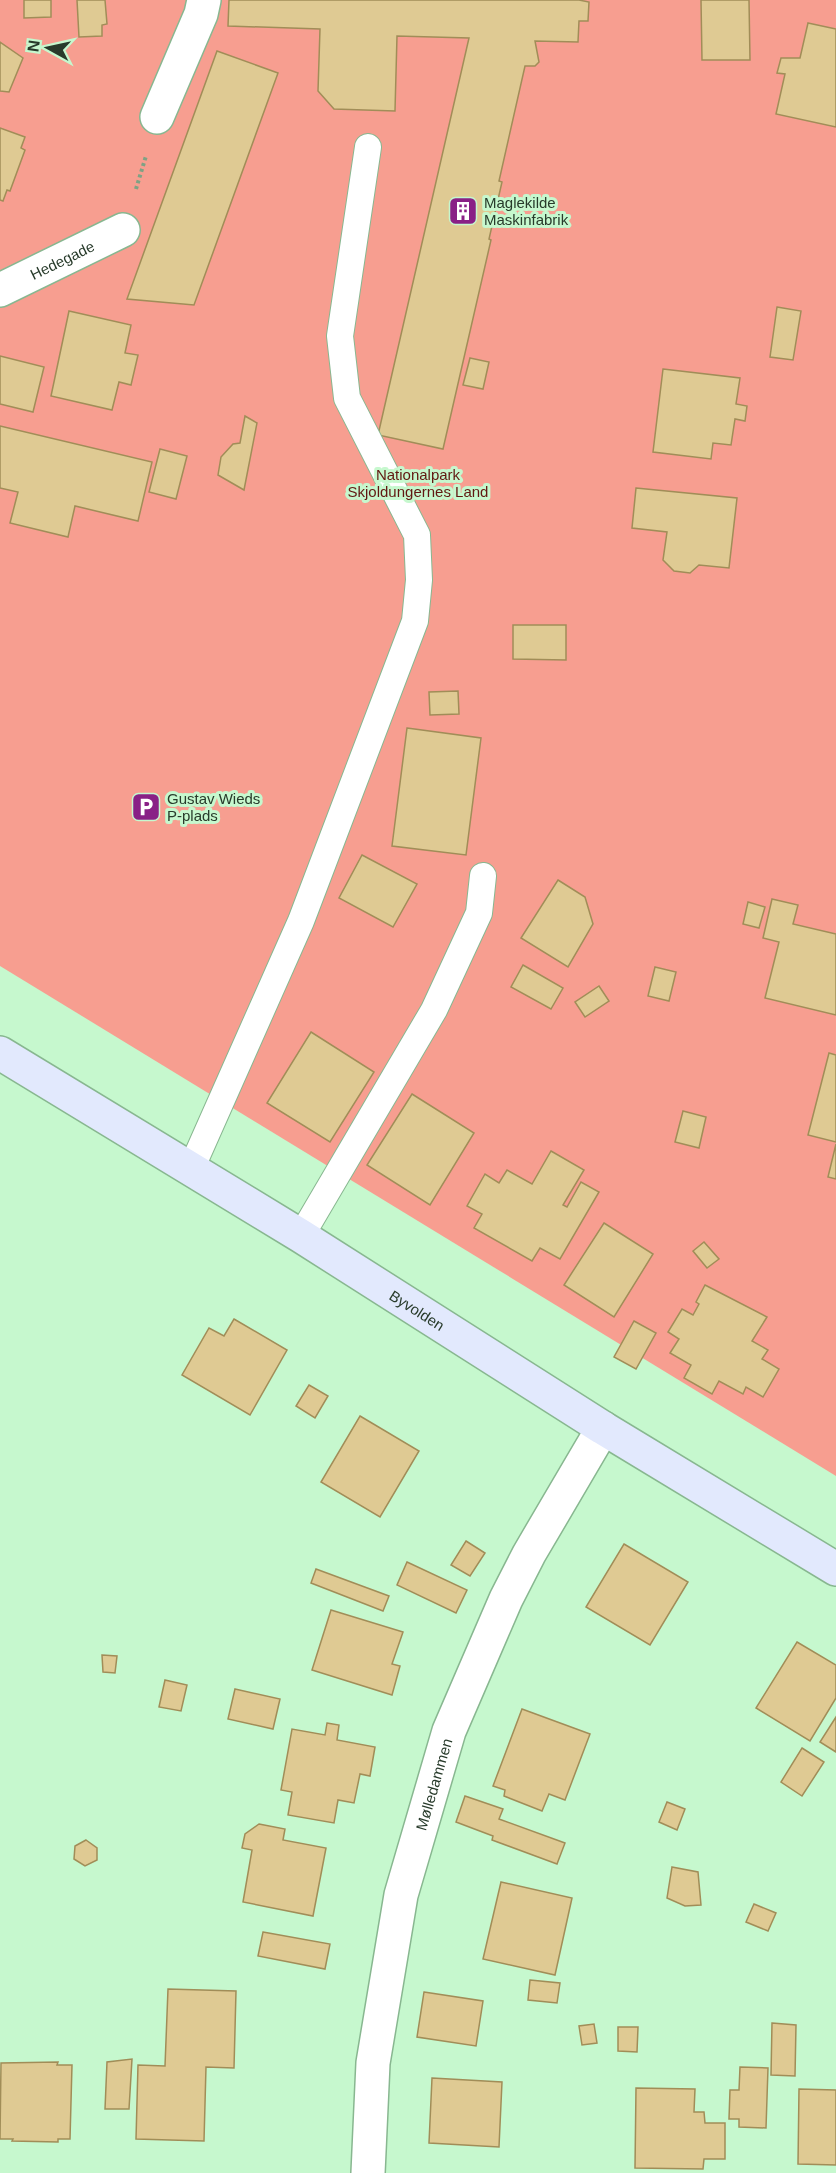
<svg xmlns="http://www.w3.org/2000/svg" width="836" height="2173" font-family="Helvetica,sans-serif">
	<rect width="100%" height="100%" fill="#c6f8ce"/>
	<polygon fill="#f79e90" points="0,0 836,0 836,1476 0,966"/>
	<g fill="#dfca93" stroke="#a18d58" stroke-width="1.5">
		<polygon points="24,0 51,0 51,17 24,18"/>
		<polygon points="77,0 105,0 107,24 102,25 102,36 79,37"/>
		<polygon points="229,0 579,0 589,2 588,21 579,21 578,42 535,41 539,62 535,66 525,66 499,181 502,182 489,239 491,240 443,449 378,435 469,38 397,36 395,111 334,109 318,91 320,29 228,26"/>
		<polygon points="701,0 749,0 750,60 702,60"/>
		<polygon points="808,23 836,29 836,127 776,114 785,74 777,73 781,58 800,58"/>
		<polygon points="0,42 23,58 9,92 0,91"/>
		<polygon points="217,51 278,73 194,305 127,299"/>
		<polygon points="0,128 25,137 21,148 25,150 10,191 7,190 3,201 0,200"/>
		<polygon points="777,307 801,311 793,360 770,357"/>
		<polygon points="69,311 131,325 125,353 138,355 131,385 119,382 112,410 51,396"/>
		<polygon points="0,356 44,367 33,412 0,404"/>
		<polygon points="470,358 489,362 483,389 463,385"/>
		<polygon points="663,369 740,378 736,404 747,406 745,421 735,419 731,445 713,443 711,459 653,452"/>
		<polygon points="245,416 257,423 244,490 218,475 221,457 233,444 240,443"/>
		<polygon points="0,426 152,462 138,521 75,506 68,537 10,523 18,492 0,488"/>
		<polygon points="160,449 187,456 176,499 149,492"/>
		<polygon points="636,488 737,498 729,568 699,565 690,573 674,571 663,560 667,532 632,528"/>
		<polygon points="513,625 566,625 566,660 513,659"/>
		<polygon points="458,691 459,714 430,715 429,692"/>
		<polygon points="407,728 481,738 466,855 392,846"/>
		<polygon points="362,855 417,884 393,927 339,898"/>
		<polygon points="558,880 585,897 593,924 568,967 521,938"/>
		<polygon points="772,899 798,905 793,924 836,934 836,1015 765,998 779,942 763,938"/>
		<polygon points="748,902 765,907 759,928 743,924"/>
		<polygon points="523,965 563,988 551,1009 511,987"/>
		<polygon points="655,967 676,972 669,1001 648,996"/>
		<polygon points="599,986 609,1001 585,1017 575,1002"/>
		<polygon points="311,1032 374,1072 330,1142 267,1103"/>
		<polygon points="829,1053 836,1055 836,1142 808,1135"/>
		<polygon points="412,1094 474,1133 430,1205 367,1165"/>
		<polygon points="683,1111 706,1117 699,1148 675,1142"/>
		<polygon points="836,1144 836,1179 828,1177"/>
		<polygon points="551,1151 584,1170 563,1205 567,1207 581,1182 599,1192 560,1259 540,1248 532,1261 474,1228 482,1214 467,1206 485,1174 499,1183 507,1170 532,1184"/>
		<polygon points="604,1223 653,1254 614,1317 564,1285"/>
		<polygon points="704,1242 719,1259 707,1268 693,1251"/>
		<polygon points="705,1285 767,1317 752,1341 768,1350 762,1359 779,1369 763,1397 746,1387 743,1394 719,1381 712,1394 684,1378 691,1365 670,1353 679,1339 668,1332 682,1309 693,1315 699,1304 696,1302"/>
		<polygon points="234,1319 287,1350 250,1415 182,1375 209,1328 224,1336"/>
		<polygon points="634,1321 656,1333 636,1369 614,1357"/>
		<polygon points="309,1385 328,1396 315,1418 296,1406"/>
		<polygon points="360,1416 419,1451 380,1517 321,1482"/>
		<polygon points="466,1541 485,1553 470,1576 451,1565"/>
		<polygon points="624,1544 688,1582 650,1645 586,1607"/>
		<polygon points="407,1562 467,1590 456,1613 397,1585"/>
		<polygon points="316,1569 389,1596 383,1611 311,1583"/>
		<polygon points="331,1610 403,1632 392,1664 400,1666 392,1695 312,1670"/>
		<polygon points="797,1642 836,1665 836,1698 810,1741 756,1708"/>
		<polygon points="102,1655 117,1656 115,1673 103,1672"/>
		<polygon points="165,1680 187,1685 181,1711 159,1707"/>
		<polygon points="235,1689 280,1699 273,1729 228,1719"/>
		<polygon points="522,1709 590,1734 565,1800 549,1794 542,1811 504,1796 505,1790 493,1786"/>
		<polygon points="836,1717 836,1752 820,1742"/>
		<polygon points="327,1723 339,1725 337,1740 375,1747 370,1776 360,1774 354,1803 338,1800 334,1823 288,1815 292,1792 281,1790 292,1729 325,1735"/>
		<polygon points="802,1748 824,1762 802,1796 781,1782"/>
		<polygon points="465,1796 503,1809 499,1819 565,1843 557,1864 492,1840 493,1836 456,1822"/>
		<polygon points="667,1802 685,1809 677,1830 659,1822"/>
		<polygon points="259,1824 285,1829 283,1840 326,1848 313,1916 243,1902 252,1850 242,1848 245,1834"/>
		<polygon points="86,1840 97,1848 97,1860 85,1866 74,1859 75,1846"/>
		<polygon points="672,1867 698,1872 701,1905 685,1906 667,1898"/>
		<polygon points="501,1882 572,1898 555,1975 483,1959"/>
		<polygon points="754,1904 776,1913 768,1931 746,1922"/>
		<polygon points="263,1932 330,1944 325,1969 258,1956"/>
		<polygon points="530,1980 560,1983 557,2003 528,2000"/>
		<polygon points="168,1989 236,1991 234,2068 206,2067 204,2141 136,2139 138,2065 165,2066"/>
		<polygon points="424,1992 483,2001 476,2046 417,2037"/>
		<polygon points="772,2023 796,2025 795,2076 771,2075"/>
		<polygon points="594,2024 597,2043 582,2045 579,2026"/>
		<polygon points="618,2027 638,2027 637,2052 618,2051"/>
		<polygon points="132,2059 129,2109 105,2109 107,2062"/>
		<polygon points="58,2062 57,2065 72,2065 70,2139 58,2139 58,2142 12,2141 13,2139 0,2139 1,2063"/>
		<polygon points="740,2067 768,2068 766,2128 739,2127 739,2119 729,2119 730,2090 739,2090"/>
		<polygon points="432,2078 502,2082 499,2147 429,2143"/>
		<polygon points="636,2088 695,2089 694,2112 704,2112 705,2123 725,2123 725,2159 704,2159 703,2169 635,2168"/>
		<polygon points="799,2089 836,2090 836,2165 798,2164"/>
	</g>
	<g fill="none" stroke-linecap="round" stroke-linejoin="round">
		<g stroke="#88b790" stroke-width="28">
			<g id="service">
				<polyline points="191,1169 301,921 415,621 419,580 417,535 347,398 340,336 368,147"/>
				<polyline points="301,1236 434,1010 479,913 483,876"/>
			</g>
		</g>
		<g stroke="#88b790" stroke-width="36">
			<g id="minor">
				<polyline points="157,117 201,14 204,0"/>
				<path id="s1" d="M0,290L123,230"/>
				<path id="s2" d="M368,2173L373,2063L401,1895L449,1731L506,1599L529,1554L603,1428"/>
			</g>
		</g>
		<g stroke="#88b790" stroke-width="36">
			<g id="secondary">
				<path id="s3" d="M0,1053L301,1236L603,1428L836,1569"/>
			</g>
		</g>
		<polyline stroke="#7ea284" stroke-width="4" stroke-dasharray="3 3" stroke-linecap="butt" points="136,189 146,156"/>
		<use href="#service" stroke="#fff" stroke-width="26"/>
		<use href="#minor" stroke="#fff" stroke-width="33"/>
		<use href="#secondary" stroke="#e2e9fd" stroke-width="33"/>
	</g>
	<defs>
		<g id="building-square" transform="scale(1.5)"><rect x="-9" y="-9" width="18" height="18" rx="4" fill="#892086" stroke="#c6f8ce"/><path d="M-4-6H4V6H1V3H-1V6H-4ZM-2.5-4.3h1.7v1.8h-1.7ZM.8-4.3h1.7v1.8H.8ZM-2.5-1h1.7V.8h-1.7ZM.8-1h1.7V.8H.8Z" fill="#fff"/></g>
		<g id="parking-square" transform="scale(1.5)"><rect x="-9" y="-9" width="18" height="18" rx="4" fill="#892086" stroke="#c6f8ce"/><path d="M-3.5-5.5H1a3.5 3.5 0 0 1 0 7H-1V5.5H-3.5ZM-1-3.4V-.6H.8a1.4 1.4 0 0 0 0-2.8Z" fill="#fff"/></g>
	</defs>
	<g fill-rule="evenodd">
		<use href="#building-square" x="463" y="211"/>
		<use href="#parking-square" x="146" y="807"/>
	</g>
	<g text-anchor="middle" dominant-baseline="central" stroke-width="6" stroke-linejoin="round" paint-order="stroke">
		<g font-size="15" fill="#283b2b" stroke="#c6f8ce" text-anchor="start">
			<text x="484" y="202">Maglekilde<tspan x="484" dy="17">Maskinfabrik</tspan></text>
			<text x="167" y="798">Gustav Wieds<tspan x="167" dy="17">P-plads</tspan></text>
		</g>
		<g font-size="15" fill="#283b2b" stroke="#c6f8ce">
			<text stroke="none"><textPath href="#s1" startOffset="69">Hedegade</textPath></text>
			<text stroke="none"><textPath href="#s3" startOffset="490">Byvolden</textPath></text>
			<text stroke="none"><textPath href="#s2" startOffset="396">Mølledammen</textPath></text>
		</g>
		<g font-size="15" fill="#611811" stroke="#c6f8ce">
			<text x="418" y="474">Nationalpark<tspan x="418" dy="17">Skjoldungernes Land</tspan></text>
		</g>
	</g>
	<g transform="translate(48 48) rotate(278)" stroke="#c6f8ce" stroke-width="4.5" paint-order="stroke">
	<path d="M0-4.5L10 22L0 15L-10 22Z" fill="#283b2b"/>
	<text y="-9" font-size="16" font-weight="bold" text-anchor="middle" fill="#283b2b">N</text>
	</g>
</svg>
